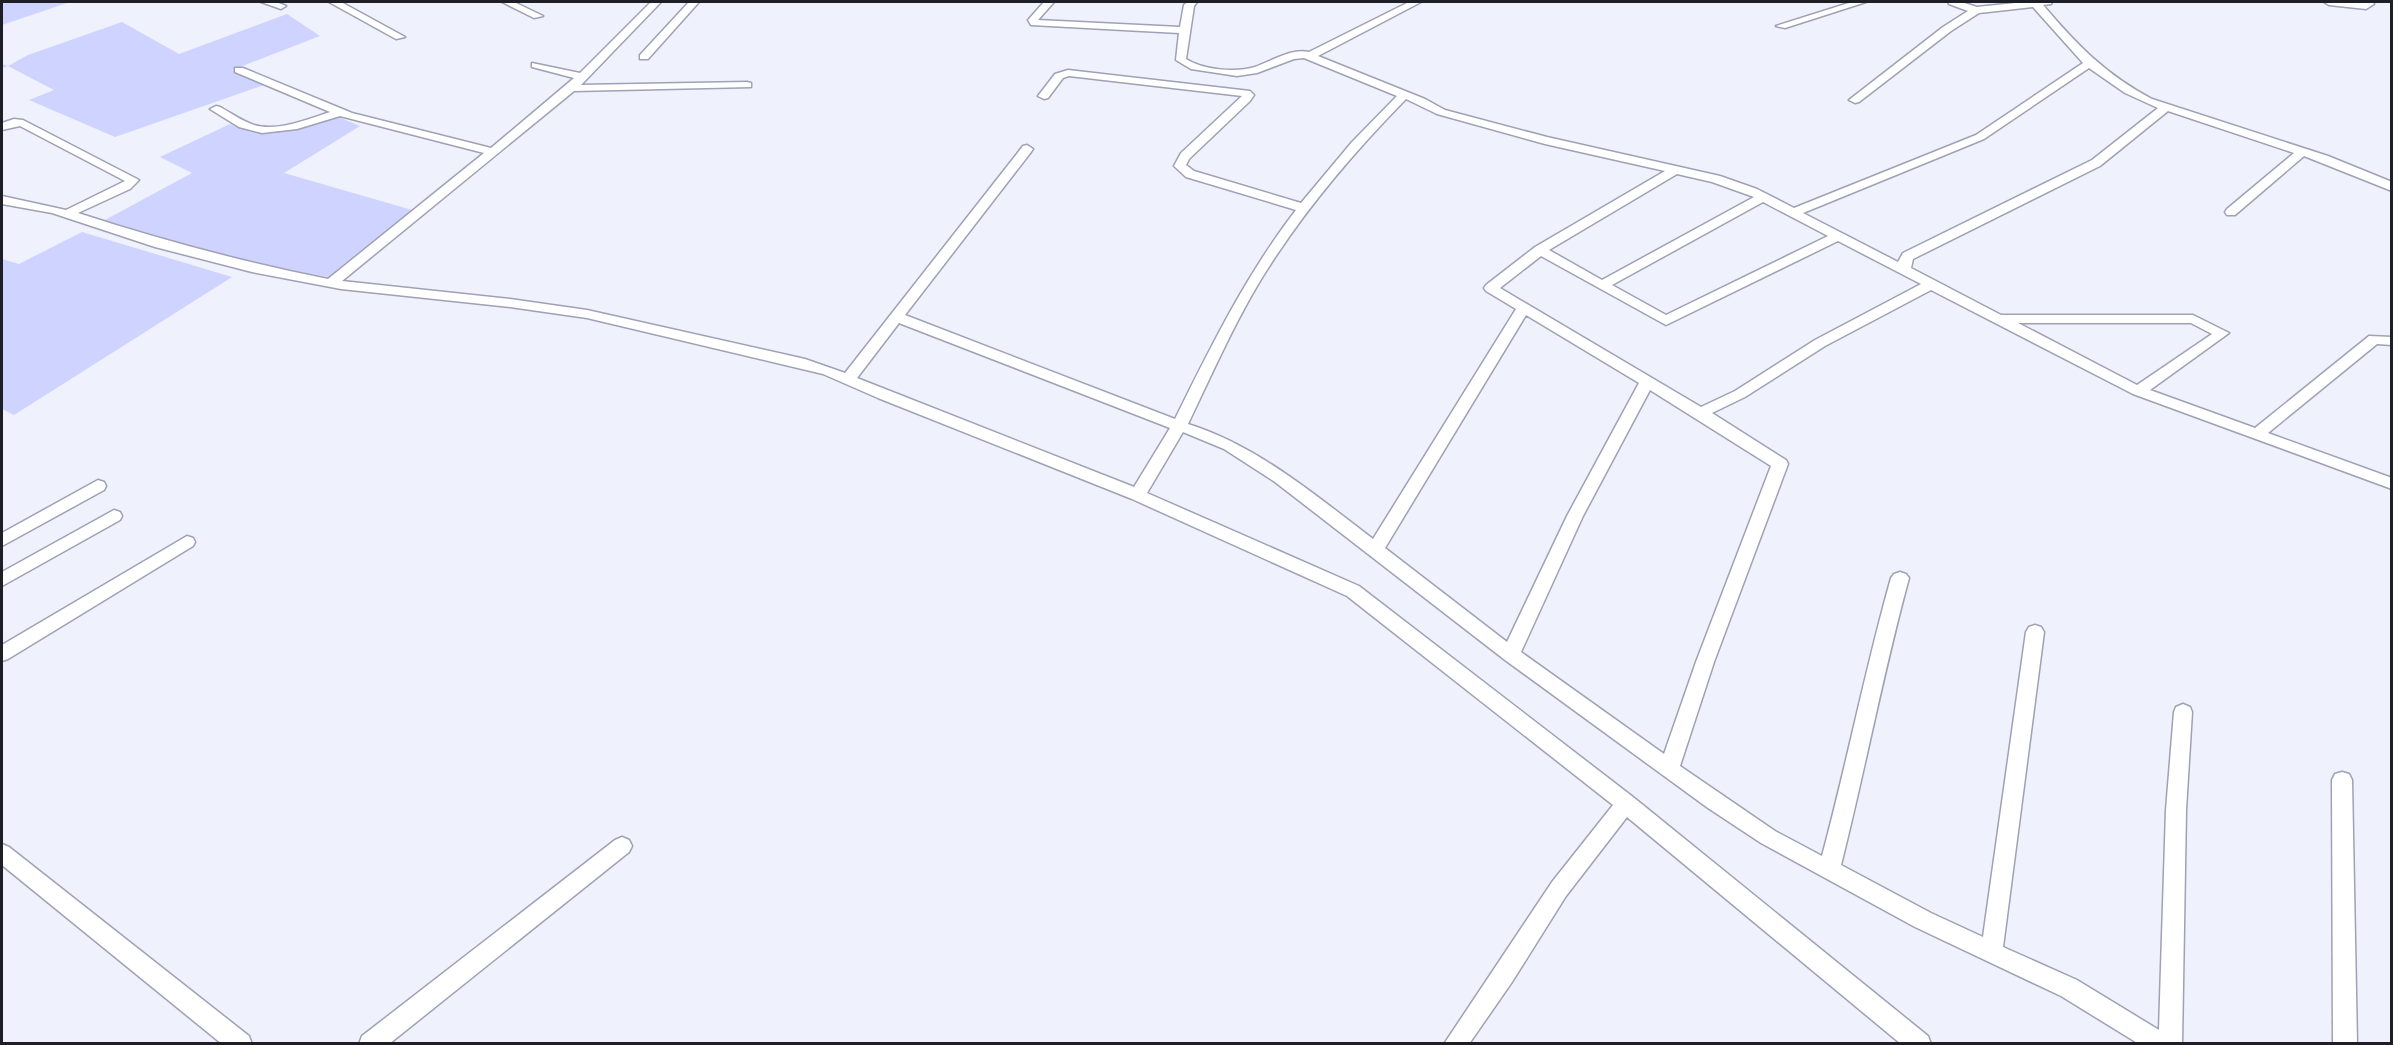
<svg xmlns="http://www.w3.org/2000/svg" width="2393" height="1045" font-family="Mulish,sans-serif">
	<rect width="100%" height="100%" fill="#eff1fd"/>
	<g fill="#ced3ff">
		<polygon points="2,2 70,2 2,25"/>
		<polygon points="287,14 320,36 232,70 264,85 115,137 29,100 54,90 8,66 2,68 2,64 8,66 28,55 122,22 179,54"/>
		<path d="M336,116L360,126L284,173L412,210L328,277C252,264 178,242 105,220L192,173L160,157L230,124L252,132L284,129Z"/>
		<polygon points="82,232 232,277 14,415 2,409 2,259 19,264"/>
	</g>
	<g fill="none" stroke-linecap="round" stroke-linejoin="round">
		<g stroke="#9fa1b4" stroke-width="3">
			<g id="minor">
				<polygon points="261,2 276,2 286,6 281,9"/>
				<polygon points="329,2 341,2 405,37 396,39"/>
				<polygon points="502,2 514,2 543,16 534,18"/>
				<path d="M651,2H661L581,85L747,82L751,83V87L574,91L342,281L510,299L587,310L805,359L845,373L1023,146L1027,145L1033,149L1031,152L905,315L1175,419C1211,346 1246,275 1296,210L1186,177L1174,166L1181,153L1242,96L1069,76L1063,78L1048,98L1044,99L1038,96L1055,74L1068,70L1250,91L1254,95L1250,101L1189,159L1186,165L1194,171L1301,203L1352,142L1397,96L1304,58L1294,59L1257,73L1237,76L1191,69L1176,60L1179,33L1031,25L1028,20L1044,2H1054L1038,20L1180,27L1184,5L1187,2H1197L1194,6L1186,59C1203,70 1236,73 1255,67C1272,61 1291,48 1309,52L1409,2H1421L1318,56L1425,99L1445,110L1547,137L1720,176L1757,189L1794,208L1976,135L2083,63L2033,7L1979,13L1951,31L1859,102L1855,103L1849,100L1943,27L1968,11L1949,4L1948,2H1961L1977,7L2025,2H2052L2051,4L2043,5C2077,45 2105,74 2152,99L2328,156L2392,182V191L2304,156L2235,215H2227L2225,212L2227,209L2294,153L2168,111L2100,166L1913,259L1911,268L2001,315H2193L2229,333L2150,390L2255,428L2369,336L2392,337V345L2377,344L2268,433L2392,478V489L2133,394L1931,290L1825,346L1745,397L1712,413L1786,460L1788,464L1714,662L1680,766L1775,831L1822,856C1847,763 1865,670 1891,578L1894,574L1900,572L1906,574L1909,578C1883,673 1865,770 1841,865L1931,913L1983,937L2026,632L2029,627L2035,625L2041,627L2044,632L2003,947L2077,980L2159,1030L2166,810L2174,712L2176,707L2183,704L2190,707L2192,712L2186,810L2182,1044H2139L2061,996L1915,927L1761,843L1708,808L1505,660L1275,482L1224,449L1183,432L1147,493L1359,586L1633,797L1928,1036L1931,1044H1901L1627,817L1566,896L1512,982L1469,1044H1444L1552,882L1613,805L1347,596L1132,499L878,398L823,374L587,318L510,307L341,289L252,272L155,247L52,213L2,204V196L66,210L125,181L20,126L2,130V123L14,119L23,120L139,180L130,189L78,213C161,240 243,262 328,279L484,153L340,116L297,129L262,133L239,127L210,109L216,106L220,107C231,113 242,121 254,125C278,132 308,119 330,112L235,72V68H243L352,113L491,148L574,78L532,67V63L580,73ZM2089,68L2125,93L2158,108L2092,160L1903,253L1898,262L1803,213L1984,139ZM1406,99L1437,114L1545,144L1665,171L1535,247L1486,285L1484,288L1486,291L1516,309L1373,539C1315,495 1258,446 1188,424C1211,376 1233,326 1260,281C1301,214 1351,155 1406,99ZM1677,174L1712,182L1754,197L1602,280L1549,250ZM1763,202L1828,236L1666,315L1612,285ZM1838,241L1921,284L1815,340L1735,391L1701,407L1500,288L1541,256L1666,325ZM1526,315L1639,383L1567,516L1507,642L1385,548ZM899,323L1170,428L1134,487L857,378ZM2018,323H2191L2212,334L2137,385ZM1650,390L1771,466L1696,662L1664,754L1521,652L1583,516Z"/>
				<polygon points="689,2 699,2 648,59 640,59 640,55"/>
				<polygon points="1852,2 1866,2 1785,28 1776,26"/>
				<polygon points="2324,2 2373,2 2374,4 2366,9 2329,5"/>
				<polygon points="98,480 104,482 106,486 104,490 2,546 2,533"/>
				<polygon points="114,510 120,512 122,516 120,520 2,586 2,572"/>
				<polygon points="187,536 193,538 195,542 193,546 8,659 2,661 2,645"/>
				<polygon points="2342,772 2349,774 2352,780 2357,1044 2333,1044 2332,780 2335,774"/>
				<polygon points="622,837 629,840 632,846 629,852 389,1044 359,1044 362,1036 615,840"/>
				<polygon points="2,844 9,847 249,1036 252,1044 222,1044 2,865"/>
			</g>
		</g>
		<use href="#minor" fill="#fff" fill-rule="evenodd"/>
	</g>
	<rect width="2393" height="1045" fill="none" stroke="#1e1f26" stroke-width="6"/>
</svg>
